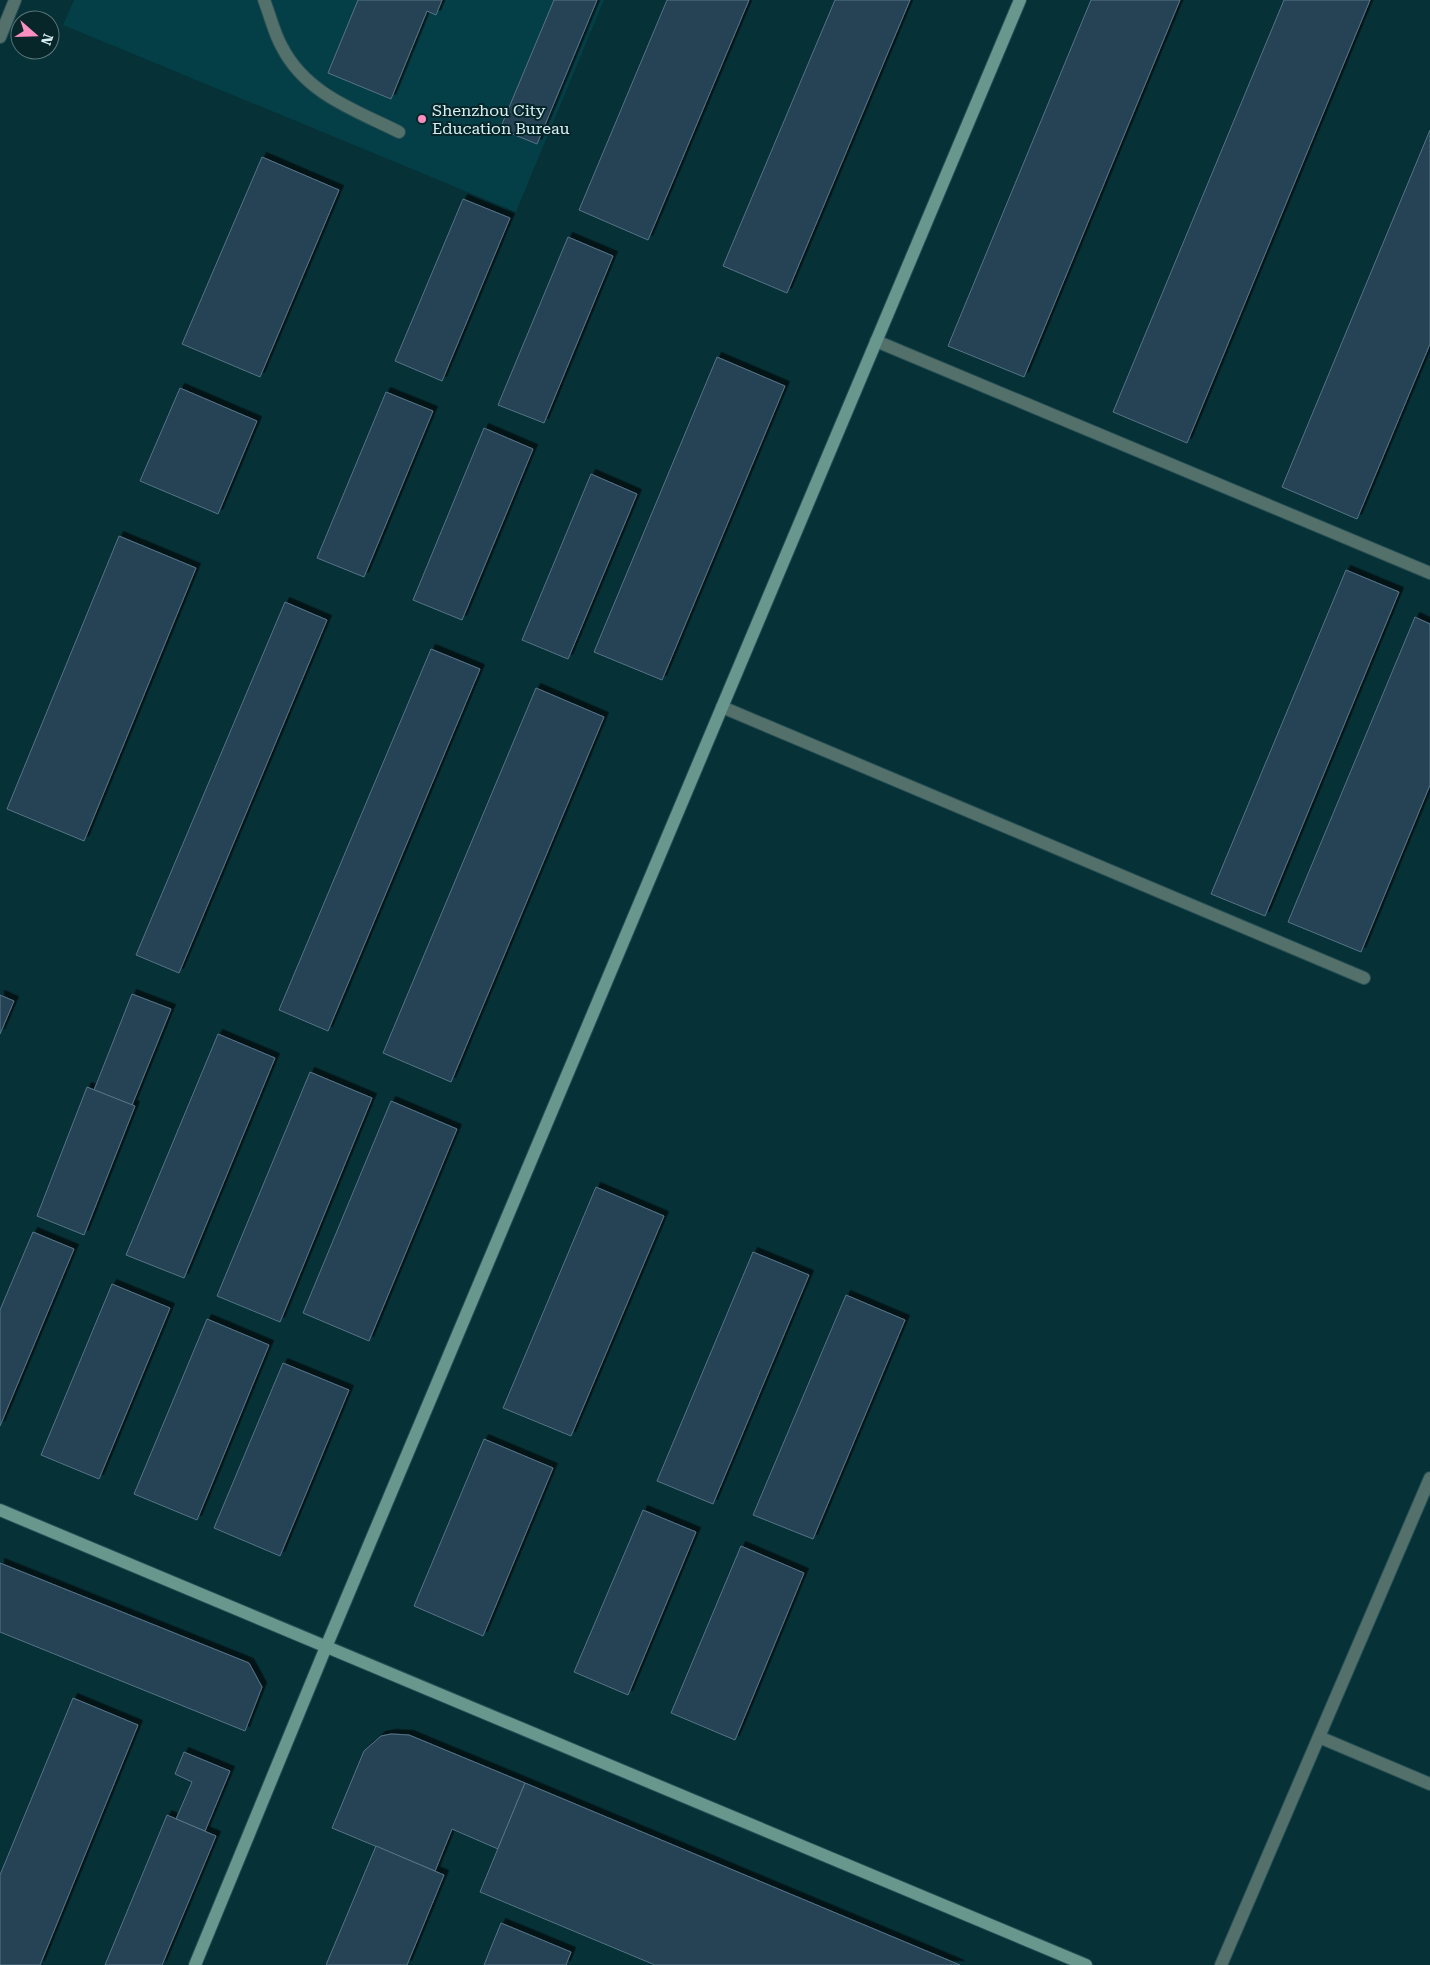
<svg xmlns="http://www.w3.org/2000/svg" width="1430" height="1965" font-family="'Roboto Serif',serif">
	<defs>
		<filter id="shadow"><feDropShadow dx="4.5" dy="-4.5" stdDeviation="0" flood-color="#0009"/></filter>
	</defs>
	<rect width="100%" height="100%" fill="#053137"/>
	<polygon fill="#043e46" points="74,0 604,0 516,212 63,25"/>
	<g fill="#264254" stroke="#567488" filter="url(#shadow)">
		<polygon points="358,0 442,0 436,15 427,11 391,99 328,73"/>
		<polygon points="554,0 597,0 537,144 500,129"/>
		<polygon points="667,0 749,0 648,240 579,210"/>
		<polygon points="835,0 910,0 787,293 723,266"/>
		<polygon points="1091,0 1180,0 1024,377 948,346"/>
		<polygon points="1284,0 1370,0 1187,443 1113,412"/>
		<polygon points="1430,130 1430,344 1357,519 1282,487"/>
		<polygon points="262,157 339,190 260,377 182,344"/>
		<polygon points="463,199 510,218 442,381 395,361"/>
		<polygon points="568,237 613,256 544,423 498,405"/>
		<polygon points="717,357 785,386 662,680 594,652"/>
		<polygon points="180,388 257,421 218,514 140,481"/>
		<polygon points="386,392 433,411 364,577 317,558"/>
		<polygon points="484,428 533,449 462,620 413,600"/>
		<polygon points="591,474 637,494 568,659 522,640"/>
		<polygon points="119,536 196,568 84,841 7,809"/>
		<polygon points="1346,570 1399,592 1265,916 1211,894"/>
		<polygon points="285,602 327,620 179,973 136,955"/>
		<polygon points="1415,617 1430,624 1430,785 1361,952 1288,922"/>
		<polygon points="431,649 480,669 328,1031 279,1010"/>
		<polygon points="536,688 604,717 451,1082 383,1053"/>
		<polygon points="132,994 171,1009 132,1105 94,1090"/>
		<polygon points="0,995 14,1001 0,1034"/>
		<polygon points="218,1034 275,1058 184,1278 126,1255"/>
		<polygon points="310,1072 372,1098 280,1322 217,1296"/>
		<polygon points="87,1087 135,1106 84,1235 37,1216"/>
		<polygon points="391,1101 457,1129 369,1341 303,1313"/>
		<polygon points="596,1187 664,1216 571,1436 503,1408"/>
		<polygon points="33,1232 74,1249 0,1426 0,1310"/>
		<polygon points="753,1252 809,1275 713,1504 657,1481"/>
		<polygon points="112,1284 170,1308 99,1479 41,1455"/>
		<polygon points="846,1295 905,1320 813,1539 753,1515"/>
		<polygon points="207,1319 269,1345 197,1520 134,1494"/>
		<polygon points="283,1363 349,1390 280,1556 214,1528"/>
		<polygon points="484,1439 553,1468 483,1636 414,1606"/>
		<polygon points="643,1510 696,1532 628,1695 574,1672"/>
		<polygon points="741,1546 804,1573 735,1740 671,1713"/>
		<polygon points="0,1563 249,1663 262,1687 245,1731 0,1632"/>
		<polygon points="73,1698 138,1725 40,1965 0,1965 0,1875"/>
		<polygon points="391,1734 409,1735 525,1783 498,1849 452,1829 435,1871 332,1828 364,1751 381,1736"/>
		<polygon points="184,1752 230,1771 205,1831 176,1819 192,1782 175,1774"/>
		<polygon points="525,1783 960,1965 655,1965 480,1892"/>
		<polygon points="167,1815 216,1836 162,1965 105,1965"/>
		<polygon points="376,1846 444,1875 407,1965 326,1965"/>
		<polygon points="501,1923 571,1952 566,1965 484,1965"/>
	</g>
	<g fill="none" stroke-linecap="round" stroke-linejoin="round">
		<g stroke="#274f55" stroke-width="14">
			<g id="lane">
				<path d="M264,0C270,15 274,33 282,47C306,94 355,110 399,132"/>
				<polyline points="876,341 1430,573"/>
			</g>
		</g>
		<g stroke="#274f55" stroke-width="14">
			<g id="street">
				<polyline points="0,37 15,0"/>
				<polyline points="722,707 1364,978"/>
				<polyline points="1319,1737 1430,1784"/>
				<polyline points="1221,1965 1430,1478"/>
			</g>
		</g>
		<g stroke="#274f55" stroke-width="14">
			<g id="secondary">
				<polyline points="0,1510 1086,1965"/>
				<polyline points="195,1965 326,1647 1020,0"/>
			</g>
		</g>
		<use href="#lane" stroke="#53706a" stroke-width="12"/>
		<use href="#street" stroke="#53706a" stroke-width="12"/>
		<use href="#secondary" stroke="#68978e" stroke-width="12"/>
	</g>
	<circle fill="#fc8fc1" stroke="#06262a" stroke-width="2" cx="422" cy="119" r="5"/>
	<g text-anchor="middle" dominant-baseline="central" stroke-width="4" stroke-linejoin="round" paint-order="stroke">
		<g font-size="16" fill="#d9eff2" stroke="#06262a" text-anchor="start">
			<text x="432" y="110">Shenzhou City<tspan x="432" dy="18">Education Bureau</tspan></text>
		</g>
	</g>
	<g transform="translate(35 35) rotate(110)"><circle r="24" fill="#06262a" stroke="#5a767a"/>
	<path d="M0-4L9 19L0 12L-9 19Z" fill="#fc8fc1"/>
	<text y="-8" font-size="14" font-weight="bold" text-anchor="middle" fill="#d9eff2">N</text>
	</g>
</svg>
